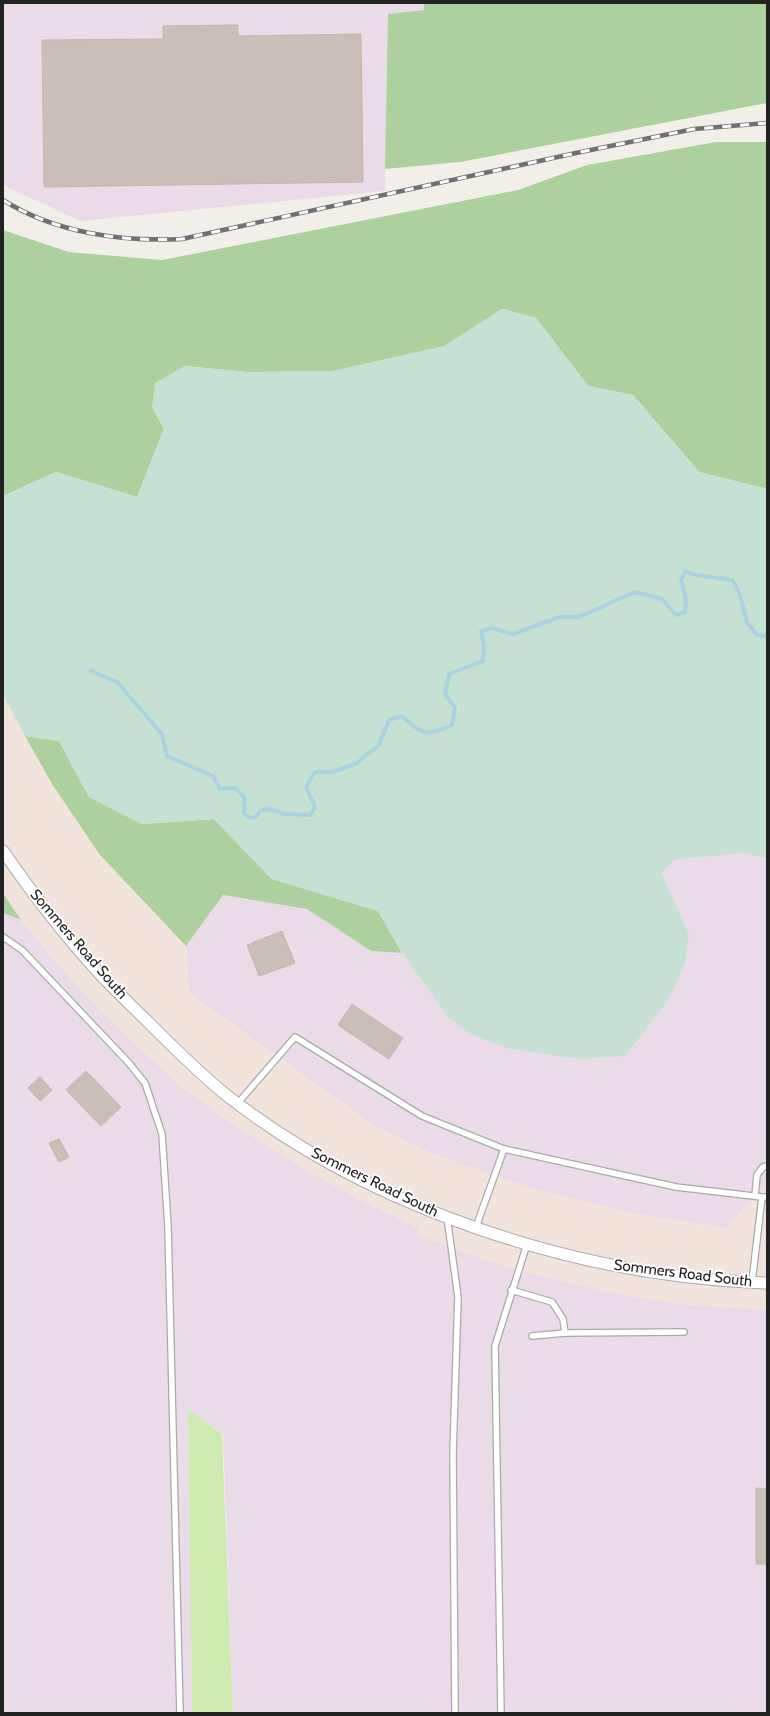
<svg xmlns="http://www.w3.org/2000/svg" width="770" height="1716" font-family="Cabin,sans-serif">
	<rect width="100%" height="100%" fill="#f2efe9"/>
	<g fill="#ebdbe8">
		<polygon points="3,3 424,3 424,10 388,14 385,191 81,221 10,189 3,183"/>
		<polygon points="743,853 767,858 767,1183 726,1228 637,1214 538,1190 433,1154 376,1127 189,993 186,946 223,895 307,909 371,951 402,953 447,1016 689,934 662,873 674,860"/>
		<polygon points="3,913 21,920 57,963 101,1011 176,1082 223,1117 294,1163 364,1202 419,1228 417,1234 481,1258 613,1293 681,1304 767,1310 767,1713 233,1713 223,1434 188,1410 192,1713 3,1713"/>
	</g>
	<polygon fill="#f3e3dd" points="3,695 52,784 100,855 186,946 189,993 376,1127 433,1154 538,1190 637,1214 726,1228 767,1183 767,1310 681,1304 613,1293 513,1269 449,1247 417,1234 419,1228 364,1202 294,1163 223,1117 176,1082 125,1035 78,987 21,920 3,893"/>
	<polygon fill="#cdebb0" points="188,1409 222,1434 233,1713 192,1713"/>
	<g fill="#add19e">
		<polygon points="424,3 767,3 767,103 460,162 385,169 388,14 424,10"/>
		<polygon points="716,142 767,142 767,489 699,472 633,395 588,386 536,318 502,309 445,346 333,371 247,372 184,366 152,407 164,429 137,497 56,472 3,496 3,230 69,252 162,260 518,190 587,165"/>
		<polygon points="25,736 59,741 89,797 142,824 214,819 272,879 378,911 402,953 371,951 307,909 223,895 186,946 100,855 52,784"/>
		<polygon points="3,893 21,920 3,913"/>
	</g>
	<polygon fill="#c6e0d4" points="502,309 536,318 588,386 633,395 699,472 767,489 767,858 743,853 674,860 662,873 689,934 685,964 669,999 625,1056 580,1059 511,1049 472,1035 447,1016 402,953 378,911 272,879 214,819 142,824 89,797 59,741 25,736 3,695 3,496 56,472 137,497 164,429 152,407 155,383 185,366 247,372 333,371 445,346"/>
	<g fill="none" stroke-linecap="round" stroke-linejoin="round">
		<path stroke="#aad3df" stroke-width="4" d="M91,671L117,682L162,734L167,756L213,776L220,789L235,788L245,798L244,813L248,817L255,818L260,811L269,809L286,814L310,815L315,807L306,787L315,772H332L357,763L379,745L389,720L401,716C424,734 424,738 452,725L455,708L445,694L449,674L483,661L484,646L481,631L492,628L513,634L560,617H579L635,592L662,599L676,615L685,612L686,599L681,581L686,571L696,575L732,580L739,592L747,622L757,635L767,636"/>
	</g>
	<g fill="#c7bfb8" stroke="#c4b6ab">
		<polygon points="238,25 238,36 361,34 363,182 44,187 42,40 163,39 163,26"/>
		<polygon points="282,931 295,963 259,976 247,945"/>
		<polygon points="352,1004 403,1038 389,1059 338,1025"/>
		<polygon points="86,1071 121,1107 101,1126 66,1090"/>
		<polygon points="40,1077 52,1090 40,1101 28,1088"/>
		<polygon points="59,1139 69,1157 59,1162 49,1143"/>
		<polygon points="756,1488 767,1489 767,1564 756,1564"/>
	</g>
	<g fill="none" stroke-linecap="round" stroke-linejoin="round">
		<g stroke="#a9a9a9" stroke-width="8">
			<g id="lane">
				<polyline points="3,937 22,950 128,1062 145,1083 162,1134 168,1227 180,1713"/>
				<polyline points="238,1103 295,1037 422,1116 504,1149 676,1187 762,1197"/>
				<polyline points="755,1196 757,1175 763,1167 767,1166"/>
				<polyline points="447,1217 458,1297 453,1453 455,1713"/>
				<polyline points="476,1227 504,1149"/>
				<polyline points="752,1282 762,1197 767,1197"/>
				<polyline points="511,1290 552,1302 563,1319 565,1333 684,1332"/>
				<polyline points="532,1336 565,1333"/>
				<polyline points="501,1713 495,1346 527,1244"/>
			</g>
		</g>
		<g stroke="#a9a9a9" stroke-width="13">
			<path id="street" d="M3,851C32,893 64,935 99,973C115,990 132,1006 148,1022C173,1047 198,1072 225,1094C372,1210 581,1277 767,1283"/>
		</g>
		<use href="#lane" stroke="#fff" stroke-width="5.5"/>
		<use href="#street" stroke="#fff" stroke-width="11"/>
		<g stroke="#707070" stroke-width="4.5">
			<path id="rail" d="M3,200C55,233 122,242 182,239L576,153L694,129L767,123"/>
		</g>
		<use href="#rail" stroke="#fff" stroke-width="3" stroke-dasharray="9" stroke-linecap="butt"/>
	</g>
	<g text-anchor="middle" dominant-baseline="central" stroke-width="4" stroke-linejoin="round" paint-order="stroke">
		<g font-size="15" fill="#222" stroke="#fff">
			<text transform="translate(79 944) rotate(49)">Sommers Road South</text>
			<text transform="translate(375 1182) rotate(26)">Sommers Road South</text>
			<text transform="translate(683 1273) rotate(7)">Sommers Road South</text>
		</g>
	</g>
	<rect width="770" height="1716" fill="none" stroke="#222222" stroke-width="8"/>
</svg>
